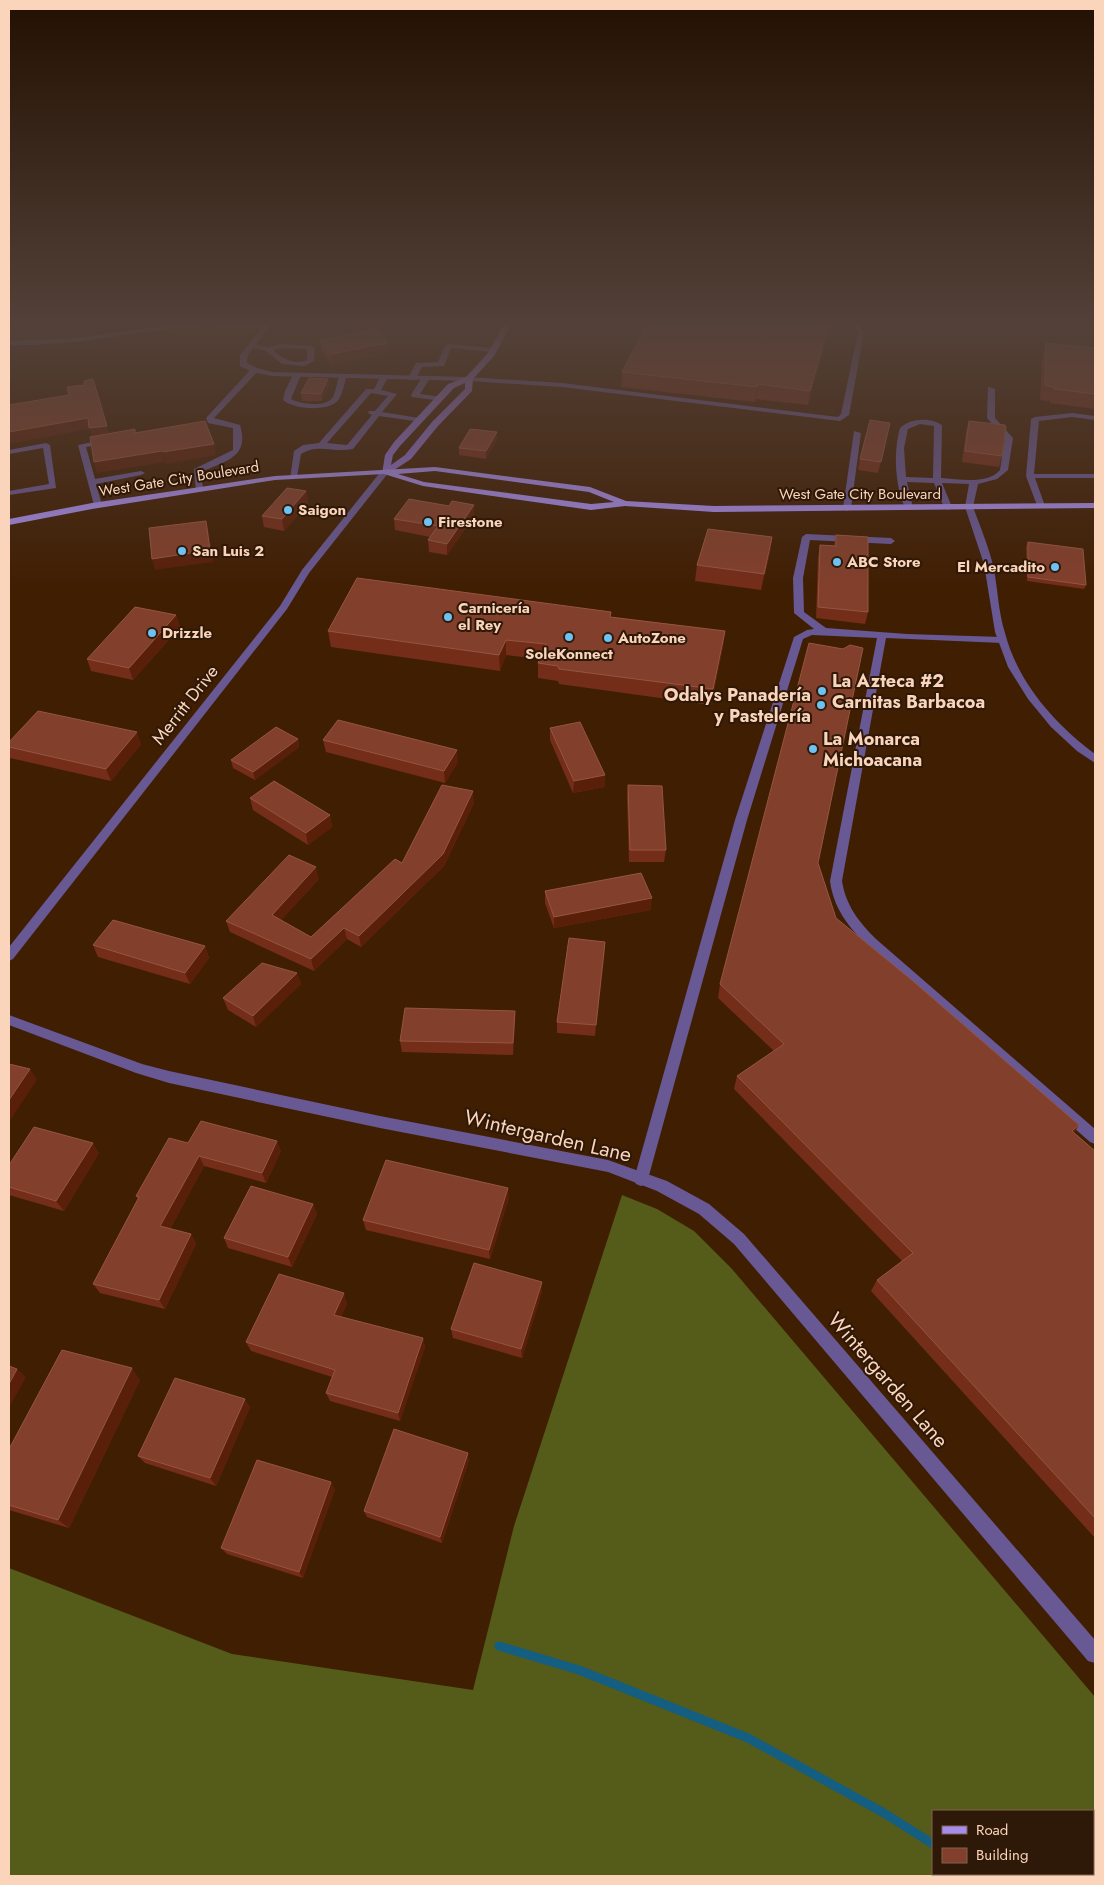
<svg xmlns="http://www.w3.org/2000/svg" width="1104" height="1885" font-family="Jost,sans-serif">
	<rect width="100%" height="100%" fill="#401e02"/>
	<path fill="#555b19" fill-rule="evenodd" d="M622,1195L657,1209L694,1231L732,1269L1095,1697V1876H9V1568L232,1654L473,1690L514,1526ZM933,1811H1093V1874H933Z"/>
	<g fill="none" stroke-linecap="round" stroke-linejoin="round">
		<g stroke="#145e81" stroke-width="9">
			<polyline points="499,1646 579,1670 748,1738 884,1813 933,1844"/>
			<polyline points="981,1874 985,1876"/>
		</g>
		<g fill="#685893" fill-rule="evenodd">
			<polygon points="853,324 860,324 864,332 849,415 840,421 562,387 469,381 465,379 469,377 562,383 838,417 841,414 858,332"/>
			<path d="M252,344L268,347L282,344L311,346L315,348L314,361L304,366L282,364L266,351L250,347V345ZM282,348L307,349V360C294,366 282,358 273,350Z"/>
			<polygon points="449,344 493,348 497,350 493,352 451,348 444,366 422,367 415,380 409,380 408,378 416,363 438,362 445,346"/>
			<path d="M252,368L259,370L214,418L240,425C250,458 225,461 201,472L203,489L196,491L194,469L233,450V428L208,423L206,418Z"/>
			<path d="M294,373L301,375L291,399C300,404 326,408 333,397C336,391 337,381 340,374L347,376C344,383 343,393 339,399C331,412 294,410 283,400L285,391Z"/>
			<path d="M381,375L388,377L381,390L397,394L382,412L419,418H422V422L379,416L353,449C334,453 318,443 301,454L297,477L290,479L294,451L303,445L319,443L366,389H374ZM371,393L388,396L375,411H369L368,413L372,415L347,445L327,443Z"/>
			<polygon points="423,376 430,378 420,394 442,397 442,401 412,397 411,395"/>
			<path d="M988,387L995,389V418L1013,438L1008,470L997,479L978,484L973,507L969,510L965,507L969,484L942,483L952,507L948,510L944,507L934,483L907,482L913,508L906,510C895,486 893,453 900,428C910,418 930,417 942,425L941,478C959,479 987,485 1000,470L1005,438L987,418ZM920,424L934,426L933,478L906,477L904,448L908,429Z"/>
			<polygon points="1072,413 1095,416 1095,420 1072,417 1039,421 1034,474 1095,474 1095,478 1035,478 1045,506 1038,508 1026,476 1031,419 1035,417"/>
			<polygon points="854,431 861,433 851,508 847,511 843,508"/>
			<polygon points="107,439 111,441 110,443 86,447 95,479 141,471 145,473 141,475 96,484 102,505 98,508 94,505 78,445"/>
			<polygon points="46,443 50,445 56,488 9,495 9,491 49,484 43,448 9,454 9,450"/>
			<path d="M806,534L891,538L895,541L891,544L810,540L803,578L804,612L826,628L907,634L1002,637L1007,640L1002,643L886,638L842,881C846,906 859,922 876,939L1095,1129V1144L1090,1142L875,953C853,932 834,912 830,881L877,638L812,635L803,639L747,820L648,1179L646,1184L641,1186L636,1184L634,1179L735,820L794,637L807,630L814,629L794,613L793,578L802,537Z"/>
		</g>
		<path fill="#685893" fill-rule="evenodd" d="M177,324H271L248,355L247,363L257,368L272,372L469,377L473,379L469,381L272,376L252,372L240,366V355L261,329C237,328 212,325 188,327C128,332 69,347 9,345V341L77,338Z"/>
		<g fill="#685893" fill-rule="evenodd">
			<polygon points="382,470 389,472 309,573 287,609 13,959 9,961 9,947 280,606 302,570"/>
			<path d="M969,504L973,507C980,526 988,545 993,565C998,588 998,611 1005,633C1018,683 1055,724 1095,754V763L1077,751L1051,727L1028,699L1008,667L995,632L984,564L965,507Z"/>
			<polygon points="9,1015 142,1064 169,1071 380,1116 608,1160 667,1181 709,1204 744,1234 1095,1640 1095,1663 1088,1661 734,1244 699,1214 657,1191 608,1172 380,1128 169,1083 136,1073 9,1025"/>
		</g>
		<path fill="#8c71d0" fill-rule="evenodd" d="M504,324H511L494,356L473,379L472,391L438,426L411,459L388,474H382L385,455L394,442L448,384L466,377L488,353ZM465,383V389L432,422L405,455L391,465L393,455L400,446L454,388Z"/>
		<path fill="#a68ced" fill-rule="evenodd" d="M435,467L590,487L626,501L714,506L1095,503V508L714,512L625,506L591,510L423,486L384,474L275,480L92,509L9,525V519L92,503L275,476ZM435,471L589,492L614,502L591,504L424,482L398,474Z"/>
	</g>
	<g fill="#742d19">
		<polygon points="830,329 808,405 756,399 755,402 621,387 622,372"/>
		<polygon points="319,340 389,354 332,365 321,350"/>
		<polygon points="1046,343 1095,348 1095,409 1050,403 1050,401 1040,400 1042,357"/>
		<polygon points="328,379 329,386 322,401 302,401 301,393"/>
		<polygon points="969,421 1002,456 999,467 962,462 966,432"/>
		<polygon points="890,423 878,473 858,470 860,459"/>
		<polygon points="497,439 486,459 459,455 459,448"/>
		<polygon points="306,491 308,503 284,531 264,527 262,516"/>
		<polygon points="474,505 474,516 447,555 429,552 428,540 430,537 395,530 394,519 449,506"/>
		<polygon points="836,535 868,612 865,624 816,618 818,557 820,545 834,546"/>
		<polygon points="772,537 770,553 761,590 695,581 697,565"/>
		<polygon points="1028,542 1086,585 1084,589 1027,581 1026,546"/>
		<polygon points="176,615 180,627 133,680 91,671 87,659"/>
		<polygon points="611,617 725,631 723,647 711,705 559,684 558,681 538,678 538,663 540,659 506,655 500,671 331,647 328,631"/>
		<polygon points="550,728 605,787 573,793 550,740"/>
		<polygon points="298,739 299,747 255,780 233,768 231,760"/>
		<polygon points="323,740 458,762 445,783 326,752"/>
		<polygon points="9,742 141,744 111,781 10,758 9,755"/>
		<polygon points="628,785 666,850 664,862 629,862 627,797"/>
		<polygon points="250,798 330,815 332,827 308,845 253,810"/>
		<polygon points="474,803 444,866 361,947 347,939 314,971 230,932 226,921 319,879 281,920 311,937"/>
		<polygon points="818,863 836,918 1079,1125 1074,1133 1095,1151 1095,1538 871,1291 877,1280 902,1261 734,1089 737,1076 774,1051 718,998 720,984"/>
		<polygon points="545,891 651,910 554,928 545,903"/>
		<polygon points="605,942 595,1036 557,1033 557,1022"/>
		<polygon points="93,945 205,946 209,958 190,984 98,957"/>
		<polygon points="297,973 301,984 256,1027 228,1010 223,998"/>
		<polygon points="515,1011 515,1022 513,1055 402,1052 400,1041"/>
		<polygon points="188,1143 281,1151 266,1183 204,1166 170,1229 191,1234 196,1244 165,1309 100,1293 93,1284 138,1199 136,1196"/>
		<polygon points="99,1153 64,1211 9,1195 9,1165"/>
		<polygon points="509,1198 490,1259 366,1230 363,1220"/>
		<polygon points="313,1204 317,1214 292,1267 228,1248 224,1238"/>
		<polygon points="542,1282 542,1291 522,1358 453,1338 451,1329"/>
		<polygon points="347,1303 341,1317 423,1338 425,1347 400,1421 330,1401 326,1393 332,1377 251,1351 246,1342"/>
		<polygon points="140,1380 69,1528 9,1510 9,1449"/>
		<polygon points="250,1407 216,1486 145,1463 138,1456"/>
		<polygon points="469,1460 442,1543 367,1517 364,1511"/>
		<polygon points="335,1489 303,1578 227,1554 221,1548"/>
	</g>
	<g fill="#591f09">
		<polygon points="829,324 830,324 830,329 808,405 810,391"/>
		<polygon points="388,343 389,354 332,365 331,354"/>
		<polygon points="93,379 110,437 93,440 90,429 9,444 9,432 88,418"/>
		<polygon points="328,379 329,386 322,401 321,394"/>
		<polygon points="758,384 756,399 755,402 757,387"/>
		<polygon points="497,432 497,439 486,459 486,451"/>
		<polygon points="214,444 216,455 166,464 163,452"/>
		<polygon points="162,451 165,462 97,473 94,462"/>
		<polygon points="306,491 308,503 284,531 282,519"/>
		<polygon points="474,505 474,516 447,555 447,544"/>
		<polygon points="206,521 209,532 213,562 155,570 152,559"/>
		<polygon points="772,537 770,553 761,590 764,574"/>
		<polygon points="176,615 180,627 133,680 129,668"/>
		<polygon points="725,631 723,647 711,705 713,689"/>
		<polygon points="506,640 506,655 500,671 499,655"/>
		<polygon points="137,732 141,744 111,781 106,769"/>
		<polygon points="298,739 299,747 255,780 253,772"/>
		<polygon points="457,750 458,762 445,783 444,771"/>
		<polygon points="605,775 605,787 573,793 574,781"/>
		<polygon points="473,791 474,803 444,866 361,947 359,936"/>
		<polygon points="330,815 332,827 308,845 306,833"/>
		<polygon points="316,867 319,879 275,927 272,915"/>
		<polygon points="652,898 651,910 554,928 554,917"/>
		<polygon points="344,928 347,939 314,971 311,959"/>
		<polygon points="605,942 605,953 595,1036 596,1025"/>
		<polygon points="205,946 209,958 190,984 185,973"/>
		<polygon points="297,973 301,984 256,1027 253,1016"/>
		<polygon points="515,1011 515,1022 513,1055 513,1043"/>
		<polygon points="30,1069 37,1080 9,1122 9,1100"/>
		<polygon points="1079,1125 1070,1138 1072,1131"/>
		<polygon points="277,1141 281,1151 266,1183 262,1173"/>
		<polygon points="93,1143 99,1153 64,1211 56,1201"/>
		<polygon points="199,1156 204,1166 166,1236 160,1226"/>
		<polygon points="508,1188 509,1198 490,1259 489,1250"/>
		<polygon points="313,1204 317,1214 292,1267 288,1257"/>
		<polygon points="191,1234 196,1244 165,1309 159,1300"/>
		<polygon points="542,1282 542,1291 522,1358 521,1349"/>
		<polygon points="344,1293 347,1303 338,1324 334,1315"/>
		<polygon points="423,1338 425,1347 400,1421 398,1413"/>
		<polygon points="132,1368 140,1380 69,1528 58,1520"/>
		<polygon points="17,1369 26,1377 9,1408 9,1384"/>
		<polygon points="245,1399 250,1407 216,1486 210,1478"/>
		<polygon points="468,1453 469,1460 442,1543 440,1537"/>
		<polygon points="331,1482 335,1489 303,1578 299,1572"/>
	</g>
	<g fill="#823f2b" stroke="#955641">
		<polygon points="647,324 829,324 810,391 758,384 757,387 622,372"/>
		<polygon points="376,329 388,343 331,354 319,340"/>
		<polygon points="1046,343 1095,348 1095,394 1054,389 1054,387 1045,385"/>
		<polygon points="309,378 328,379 321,394 301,393"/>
		<polygon points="93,379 107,426 89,428 88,418 9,432 9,405 69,395 67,387 84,385 84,381"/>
		<polygon points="870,420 890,423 881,462 860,459"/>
		<polygon points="205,421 214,444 163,452 162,451 94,462 90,437 135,429 135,433"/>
		<polygon points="969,421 1005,425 1006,427 1002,456 965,451"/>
		<polygon points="470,429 497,432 486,451 459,448"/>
		<polygon points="287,488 306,491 282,519 262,516"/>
		<polygon points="409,499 449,506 452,501 474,505 447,544 428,540 438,526 394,519"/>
		<polygon points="206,521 210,550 152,559 149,528"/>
		<polygon points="708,529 772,537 764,574 697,565"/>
		<polygon points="836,535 868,537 868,612 818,607 820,545 836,546"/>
		<polygon points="1028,542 1083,549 1086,585 1028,577"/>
		<polygon points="357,578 611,612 610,617 725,631 713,689 559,669 558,666 538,663 546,644 506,640 499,655 328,631"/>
		<polygon points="135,607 176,615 129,668 87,659"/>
		<polygon points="809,643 843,649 850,645 863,648 818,863 836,918 913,981 1079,1125 1072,1131 1095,1151 1095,1518 877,1280 913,1253 737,1076 784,1044 720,984"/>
		<polygon points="38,711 137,732 106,769 9,747 9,742"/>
		<polygon points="338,720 457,750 444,771 323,740"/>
		<polygon points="580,722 605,775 574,781 550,728"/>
		<polygon points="276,727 298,739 253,772 231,760"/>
		<polygon points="274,781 330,815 306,833 250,798"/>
		<polygon points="442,785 473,791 443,854 359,936 344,928 311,959 226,921 289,855 316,867 272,915 311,937 395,859 402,863"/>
		<polygon points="628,785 662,786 666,850 630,850"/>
		<polygon points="641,873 652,898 554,917 545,891"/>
		<polygon points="113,920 205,946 185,973 93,945"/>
		<polygon points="569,938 605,942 596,1025 557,1022"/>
		<polygon points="262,963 297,973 253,1016 223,998"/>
		<polygon points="405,1008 515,1011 513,1043 400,1041"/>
		<polygon points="9,1064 30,1069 9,1100"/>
		<polygon points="201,1121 277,1141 262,1173 199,1156 160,1226 191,1234 159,1300 93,1284 139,1197 136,1196 169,1138 188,1143"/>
		<polygon points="34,1127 93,1143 56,1201 9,1187 9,1165"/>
		<polygon points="386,1160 508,1188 489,1250 363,1220"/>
		<polygon points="251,1186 313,1204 288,1257 224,1238"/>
		<polygon points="474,1263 542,1282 521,1349 451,1329"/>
		<polygon points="279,1274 344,1293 334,1315 423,1338 398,1413 326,1393 335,1370 246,1342"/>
		<polygon points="62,1350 132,1368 58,1520 9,1505 9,1449"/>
		<polygon points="9,1366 17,1369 9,1384"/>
		<polygon points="175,1378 245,1399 210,1478 138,1456"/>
		<polygon points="394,1429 468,1453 440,1537 364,1511"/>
		<polygon points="257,1460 331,1482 299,1572 221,1548"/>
	</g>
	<linearGradient id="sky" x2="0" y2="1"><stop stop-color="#231001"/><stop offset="0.55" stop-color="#534139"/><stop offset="1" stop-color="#534139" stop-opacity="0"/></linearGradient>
	<rect width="1104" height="588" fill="url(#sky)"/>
	<g fill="#6dc2f3" stroke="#2e1808" stroke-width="2">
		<circle cx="288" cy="510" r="5"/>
		<circle cx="428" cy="522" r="5"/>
		<circle cx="182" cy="551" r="5"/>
		<circle cx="837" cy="562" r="5"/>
		<circle cx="1055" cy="567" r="5"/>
		<circle cx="448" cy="617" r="5"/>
		<circle cx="152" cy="633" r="5"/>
		<circle cx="569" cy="637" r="5"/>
		<circle cx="608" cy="638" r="5"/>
		<circle cx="822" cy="691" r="5"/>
		<circle cx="821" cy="705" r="5"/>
		<circle cx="813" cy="749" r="5"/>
	</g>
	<g text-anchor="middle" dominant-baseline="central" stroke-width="4" stroke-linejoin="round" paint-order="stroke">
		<g font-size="15" fill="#fad4bb" stroke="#2e1808">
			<text transform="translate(179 479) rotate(-9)">West Gate City Boulevard</text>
			<text x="860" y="494">West Gate City Boulevard</text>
		</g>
		<g font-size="15" font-weight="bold" fill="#fad4bb" stroke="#2e1808" text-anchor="start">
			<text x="298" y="510">Saigon</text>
			<text x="438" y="522">Firestone</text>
			<text x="192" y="551">San Luis 2</text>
			<text x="847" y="562">ABC Store</text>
			<text x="1045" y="567" text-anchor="end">El Mercadito</text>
			<text x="458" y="608">Carnicería<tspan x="458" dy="17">el Rey</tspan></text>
			<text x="162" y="633">Drizzle</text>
			<text x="618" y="638">AutoZone</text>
			<text x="569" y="654" text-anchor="middle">SoleKonnect</text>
		</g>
		<g font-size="18" font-weight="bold" fill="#fad4bb" stroke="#2e1808" text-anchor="start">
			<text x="832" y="681">La Azteca #2<tspan x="832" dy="21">Carnitas Barbacoa</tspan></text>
			<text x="811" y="695" text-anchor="end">Odalys Panadería<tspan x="811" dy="21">y Pastelería</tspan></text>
			<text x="823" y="739">La Monarca<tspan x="823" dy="21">Michoacana</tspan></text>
		</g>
		<g font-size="18" fill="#fad4bb" stroke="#2e1808">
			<text transform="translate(185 705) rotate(-52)">Merritt Drive</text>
		</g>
		<g font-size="21" fill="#fad4bb" stroke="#2e1808">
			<text transform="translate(548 1136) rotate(13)">Wintergarden Lane</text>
			<text transform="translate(888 1380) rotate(49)">Wintergarden Lane</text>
		</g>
	</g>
	<rect width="1104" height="1885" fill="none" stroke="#fad4bb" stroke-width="20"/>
	<rect x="932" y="1810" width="162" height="65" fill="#2e1808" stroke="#806350"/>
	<rect x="942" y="1826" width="25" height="8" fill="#a68ced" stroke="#806350"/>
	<text x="976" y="1835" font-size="15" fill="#fad4bb">Road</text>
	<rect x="942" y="1848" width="25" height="15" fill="#823f2b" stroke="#806350"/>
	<text x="976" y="1860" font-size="15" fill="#fad4bb">Building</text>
</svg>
